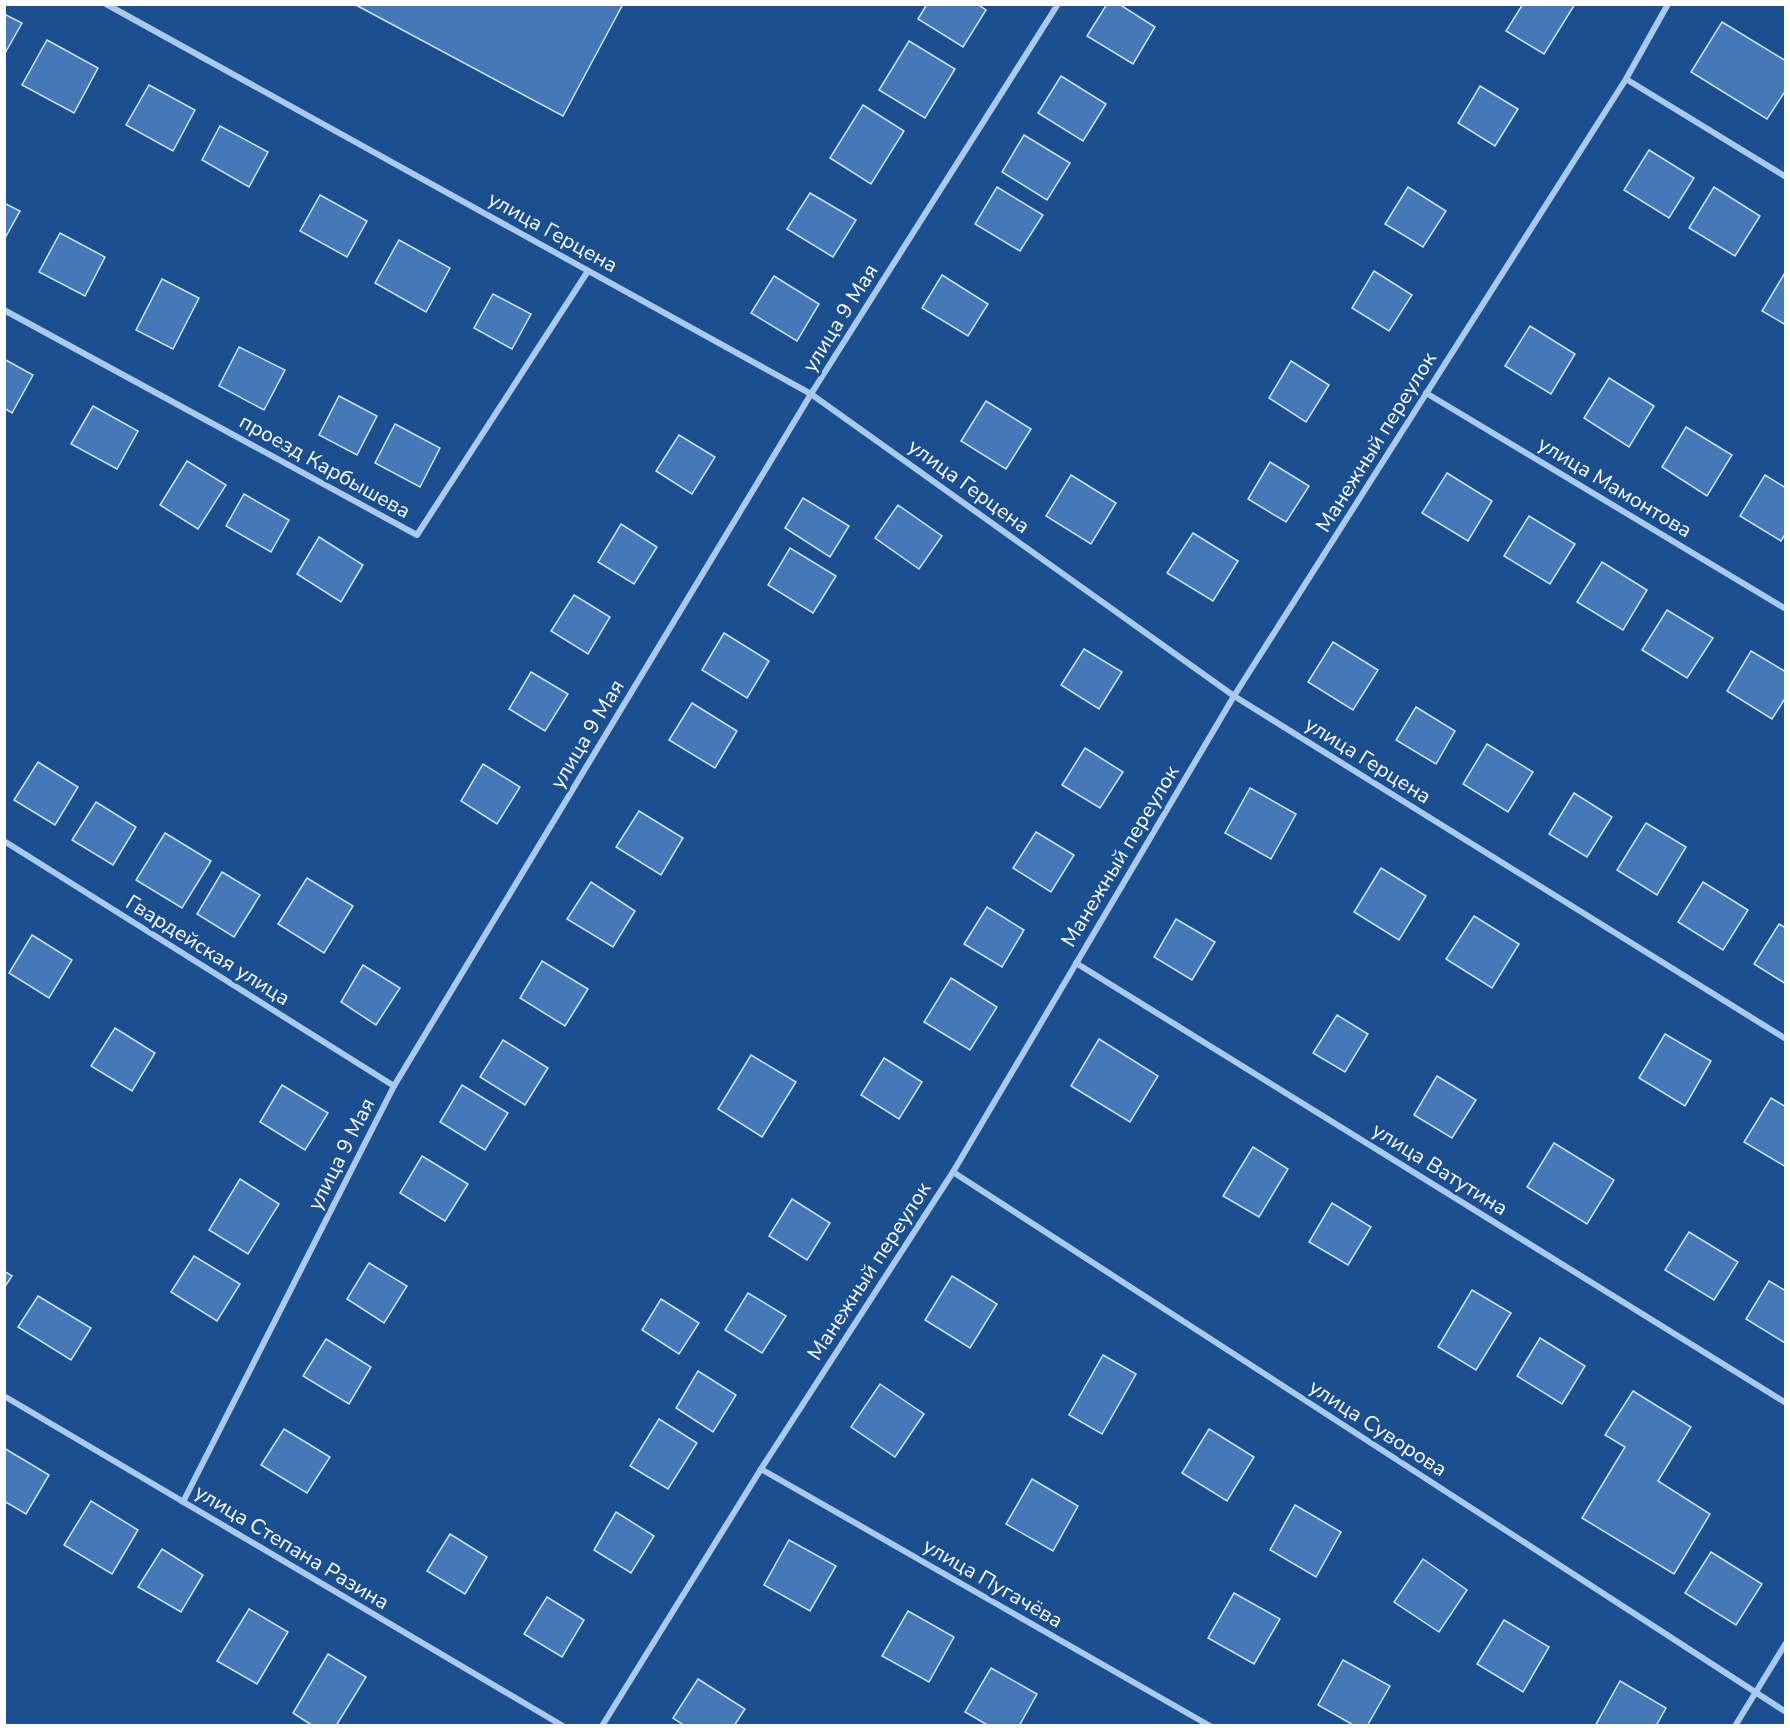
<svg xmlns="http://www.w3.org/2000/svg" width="1790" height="1730" font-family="'Nunito Sans',sans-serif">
	<rect width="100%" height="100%" fill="#1b4f8f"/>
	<g fill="#4478b7" stroke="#cfe3fa" stroke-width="1.5">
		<polygon points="354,4 623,4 563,116"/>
		<polygon points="927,4 977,4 986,10 963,47 918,19"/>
		<polygon points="1107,4 1119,4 1155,27 1133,64 1087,36"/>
		<polygon points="1523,4 1575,4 1544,54 1506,31"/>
		<polygon points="4,14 22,23 4,55"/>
		<polygon points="1722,22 1786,61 1786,90 1767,119 1691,72"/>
		<polygon points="47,40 98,68 74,113 22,85"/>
		<polygon points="909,41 955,69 925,118 879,90"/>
		<polygon points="1061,76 1106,104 1083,141 1038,113"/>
		<polygon points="149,85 195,110 173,151 126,125"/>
		<polygon points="1480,86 1518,109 1495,146 1458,123"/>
		<polygon points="863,105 904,131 871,184 830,158"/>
		<polygon points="220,126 268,152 249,187 202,160"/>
		<polygon points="1024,135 1070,163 1047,200 1002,172"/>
		<polygon points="1649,150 1694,178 1669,218 1624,190"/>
		<polygon points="997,187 1043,215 1020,251 975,224"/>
		<polygon points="1408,187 1446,211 1423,247 1385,224"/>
		<polygon points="1714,187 1760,216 1735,256 1689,228"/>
		<polygon points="810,193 856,220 833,257 787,229"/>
		<polygon points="320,195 367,221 347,257 300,231"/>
		<polygon points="4,203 20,211 4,240"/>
		<polygon points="60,233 105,257 85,296 39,272"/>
		<polygon points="399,240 450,268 426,312 375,283"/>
		<polygon points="1374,271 1412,295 1389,331 1352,308"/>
		<polygon points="1786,271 1786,325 1762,311"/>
		<polygon points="942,275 988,304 968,336 922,308"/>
		<polygon points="774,276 819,304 797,341 751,313"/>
		<polygon points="162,279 199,298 173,349 136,330"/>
		<polygon points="493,294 531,314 512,349 474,328"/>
		<polygon points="1530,326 1575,354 1551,394 1505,366"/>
		<polygon points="239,347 285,370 264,410 219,386"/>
		<polygon points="4,359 33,375 12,413 4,408"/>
		<polygon points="1291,361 1329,385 1306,422 1269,398"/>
		<polygon points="1609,378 1654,406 1629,447 1584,418"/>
		<polygon points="339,396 377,416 357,455 319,435"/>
		<polygon points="986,401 1031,429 1006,469 961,441"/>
		<polygon points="93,406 138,431 117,469 71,444"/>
		<polygon points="395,424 440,448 420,487 375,463"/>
		<polygon points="1686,427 1732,455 1707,496 1662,467"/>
		<polygon points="679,435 715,457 692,494 656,471"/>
		<polygon points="187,461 226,485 198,529 160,505"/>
		<polygon points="1270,462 1309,486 1286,522 1248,499"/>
		<polygon points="1447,473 1492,501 1468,541 1422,513"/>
		<polygon points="1071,475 1116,503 1091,544 1046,516"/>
		<polygon points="1765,475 1786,488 1786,533 1781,541 1740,516"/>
		<polygon points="244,494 289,520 271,552 226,526"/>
		<polygon points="803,498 849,526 830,557 785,528"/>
		<polygon points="898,505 942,536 919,569 875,538"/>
		<polygon points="1529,516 1575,544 1550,584 1504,556"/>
		<polygon points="621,524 657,547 634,584 598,562"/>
		<polygon points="1193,533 1238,561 1213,601 1167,573"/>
		<polygon points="319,537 363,565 341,602 297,574"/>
		<polygon points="790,548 836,576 813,613 768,585"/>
		<polygon points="1602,562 1647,590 1623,630 1577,602"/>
		<polygon points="574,595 610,617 588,654 551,631"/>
		<polygon points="1667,610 1713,638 1687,678 1642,650"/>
		<polygon points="724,633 769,661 747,698 702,670"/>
		<polygon points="1333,642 1378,670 1353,710 1308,682"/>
		<polygon points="1084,649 1122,672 1099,709 1061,685"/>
		<polygon points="1751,651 1786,672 1786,697 1772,719 1727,691"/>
		<polygon points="531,672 568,694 545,731 509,709"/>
		<polygon points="692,703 737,731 715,768 669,740"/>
		<polygon points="1416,707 1455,731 1436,764 1396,740"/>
		<polygon points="1487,744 1533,772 1508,812 1463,784"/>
		<polygon points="1085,748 1123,772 1100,808 1062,785"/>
		<polygon points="38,762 78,787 55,825 14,800"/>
		<polygon points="483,764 520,787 497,824 461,801"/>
		<polygon points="1250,788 1296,814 1271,859 1225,833"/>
		<polygon points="1574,793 1612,817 1587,857 1549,834"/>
		<polygon points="96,802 136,827 113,865 72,840"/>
		<polygon points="639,811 683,838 661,875 616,847"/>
		<polygon points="1646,823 1686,847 1657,895 1617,870"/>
		<polygon points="1036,832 1074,855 1051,892 1013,868"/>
		<polygon points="165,833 211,861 182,908 136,880"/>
		<polygon points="1381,868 1426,896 1399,940 1354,912"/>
		<polygon points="222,872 260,895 234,937 197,914"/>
		<polygon points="307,878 353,906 324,953 278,924"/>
		<polygon points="591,882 635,911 613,947 567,919"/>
		<polygon points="1703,882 1748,910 1723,950 1678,922"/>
		<polygon points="987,907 1024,930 1002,967 964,944"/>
		<polygon points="1474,916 1519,944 1492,988 1446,959"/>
		<polygon points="1176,919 1215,942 1192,980 1154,957"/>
		<polygon points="1779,924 1786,928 1786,984 1754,964"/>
		<polygon points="32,935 72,960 49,998 9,973"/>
		<polygon points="542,961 588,989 565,1026 520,998"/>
		<polygon points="363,965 400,988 376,1025 341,1002"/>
		<polygon points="951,978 997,1007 970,1050 924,1022"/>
		<polygon points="1337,1015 1368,1034 1345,1072 1313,1053"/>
		<polygon points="115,1028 155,1053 132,1091 91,1066"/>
		<polygon points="1665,1034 1711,1061 1685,1106 1639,1078"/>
		<polygon points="1099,1039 1158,1076 1130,1122 1071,1086"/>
		<polygon points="503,1040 548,1068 525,1105 480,1077"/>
		<polygon points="751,1055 796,1082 762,1137 718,1109"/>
		<polygon points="884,1058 922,1082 899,1119 861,1095"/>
		<polygon points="1437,1076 1476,1100 1452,1138 1414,1115"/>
		<polygon points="282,1085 328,1113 305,1150 260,1122"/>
		<polygon points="462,1085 508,1113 485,1150 440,1122"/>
		<polygon points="1771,1098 1786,1107 1786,1167 1744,1142"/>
		<polygon points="1554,1143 1614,1180 1587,1224 1527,1187"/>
		<polygon points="1253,1147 1288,1169 1259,1217 1223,1196"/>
		<polygon points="422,1156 468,1184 445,1221 400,1193"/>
		<polygon points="240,1179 279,1204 248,1254 209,1230"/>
		<polygon points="792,1199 830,1223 807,1260 769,1236"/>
		<polygon points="1332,1203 1371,1227 1348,1265 1309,1242"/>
		<polygon points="1689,1232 1738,1262 1714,1300 1665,1270"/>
		<polygon points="194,1256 240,1284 217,1321 171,1292"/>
		<polygon points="369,1263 407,1286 384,1323 347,1299"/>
		<polygon points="4,1271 12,1276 4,1288"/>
		<polygon points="952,1276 997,1304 970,1348 925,1320"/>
		<polygon points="1769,1281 1786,1291 1785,1343 1746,1319"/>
		<polygon points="1472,1290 1511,1313 1476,1370 1438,1347"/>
		<polygon points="748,1293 786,1316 762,1353 725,1330"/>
		<polygon points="38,1296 91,1328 71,1360 18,1327"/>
		<polygon points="661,1299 699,1323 679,1354 642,1330"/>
		<polygon points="1540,1338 1585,1366 1562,1404 1517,1376"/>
		<polygon points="326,1339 371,1367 349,1404 303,1376"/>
		<polygon points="1103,1355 1136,1374 1102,1434 1069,1415"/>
		<polygon points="698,1371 736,1395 713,1432 676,1408"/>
		<polygon points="880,1384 924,1414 895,1457 851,1427"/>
		<polygon points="1633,1391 1691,1427 1658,1481 1710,1514 1674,1574 1582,1518 1625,1447 1605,1435"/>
		<polygon points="659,1419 697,1443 668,1489 630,1466"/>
		<polygon points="284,1429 330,1457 307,1493 261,1465"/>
		<polygon points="1209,1429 1254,1457 1227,1501 1182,1473"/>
		<polygon points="4,1448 49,1475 26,1514 4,1501"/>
		<polygon points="1032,1479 1078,1506 1053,1551 1006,1524"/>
		<polygon points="91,1501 138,1530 112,1574 64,1545"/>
		<polygon points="1295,1505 1341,1532 1316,1577 1270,1550"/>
		<polygon points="616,1512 654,1536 631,1573 594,1550"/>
		<polygon points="450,1534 487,1557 465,1594 427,1571"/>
		<polygon points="789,1540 836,1566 810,1611 764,1585"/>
		<polygon points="162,1549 203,1575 181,1612 138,1587"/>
		<polygon points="1711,1552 1762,1584 1736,1625 1685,1593"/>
		<polygon points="1423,1559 1467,1590 1439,1632 1394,1602"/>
		<polygon points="1234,1593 1280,1619 1254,1664 1208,1638"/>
		<polygon points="547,1597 584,1620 562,1657 524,1634"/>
		<polygon points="249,1609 288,1632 257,1684 217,1661"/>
		<polygon points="908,1611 954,1637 929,1682 882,1656"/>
		<polygon points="1504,1620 1549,1647 1523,1692 1477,1664"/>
		<polygon points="328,1654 366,1677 336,1726 313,1726 293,1713"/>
		<polygon points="1343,1660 1390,1686 1367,1726 1355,1726 1318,1705"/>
		<polygon points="991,1668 1037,1694 1019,1726 989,1726 965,1712"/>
		<polygon points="698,1679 745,1709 734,1726 685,1726 673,1718"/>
		<polygon points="1620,1681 1666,1708 1656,1726 1595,1726"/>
	</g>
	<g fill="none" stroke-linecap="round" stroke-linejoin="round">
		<g stroke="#a9c9ee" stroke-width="6">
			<polyline points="106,4 811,394 1234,696 1786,1039"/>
			<polyline points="1626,79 1786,177"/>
			<polyline points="4,310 417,535 588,271"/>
			<polyline points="1426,393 1786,609"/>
			<polyline points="4,841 394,1086"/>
			<polyline points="1076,963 1786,1403"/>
			<polyline points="953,1172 1786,1712"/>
			<polyline points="4,1396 563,1726"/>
			<polyline points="761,1469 1210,1726"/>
			<polyline points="183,1502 394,1086 811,394 1058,4"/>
			<polyline points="602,1726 761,1469 953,1172 1234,696 1626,79 1668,4"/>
			<polyline points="1735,1726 1786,1643"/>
		</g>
	</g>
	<g text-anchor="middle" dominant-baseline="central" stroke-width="6" stroke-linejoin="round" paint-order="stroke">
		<g font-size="21" fill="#fff" stroke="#1b4f8f">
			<text transform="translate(553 232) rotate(29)">улица Герцена</text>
			<text transform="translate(840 318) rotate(-58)">улица 9 Мая</text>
			<text transform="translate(1376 442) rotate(-58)">Манежный переулок</text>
			<text transform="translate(325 466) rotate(29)">проезд Карбышева</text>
			<text transform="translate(969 486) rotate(36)">улица Герцена</text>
			<text transform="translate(1615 487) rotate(31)">улица Мамонтова</text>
			<text transform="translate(587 734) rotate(-59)">улица 9 Мая</text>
			<text transform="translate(1368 760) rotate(32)">улица Герцена</text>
			<text transform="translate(1120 856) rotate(-59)">Манежный переулок</text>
			<text transform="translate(208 950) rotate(32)">Гвардейская улица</text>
			<text transform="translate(341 1154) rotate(-63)">улица 9 Мая</text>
			<text transform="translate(1440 1169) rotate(32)">улица Ватутина</text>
			<text transform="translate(869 1271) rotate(-57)">Манежный переулок</text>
			<text transform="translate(1378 1428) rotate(33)">улица Суворова</text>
			<text transform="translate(292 1547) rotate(31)">улица Степана Разина</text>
			<text transform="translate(993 1583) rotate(30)">улица Пугачёва</text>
		</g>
	</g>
	<rect width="1790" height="1730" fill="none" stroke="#ffffff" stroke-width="12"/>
</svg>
